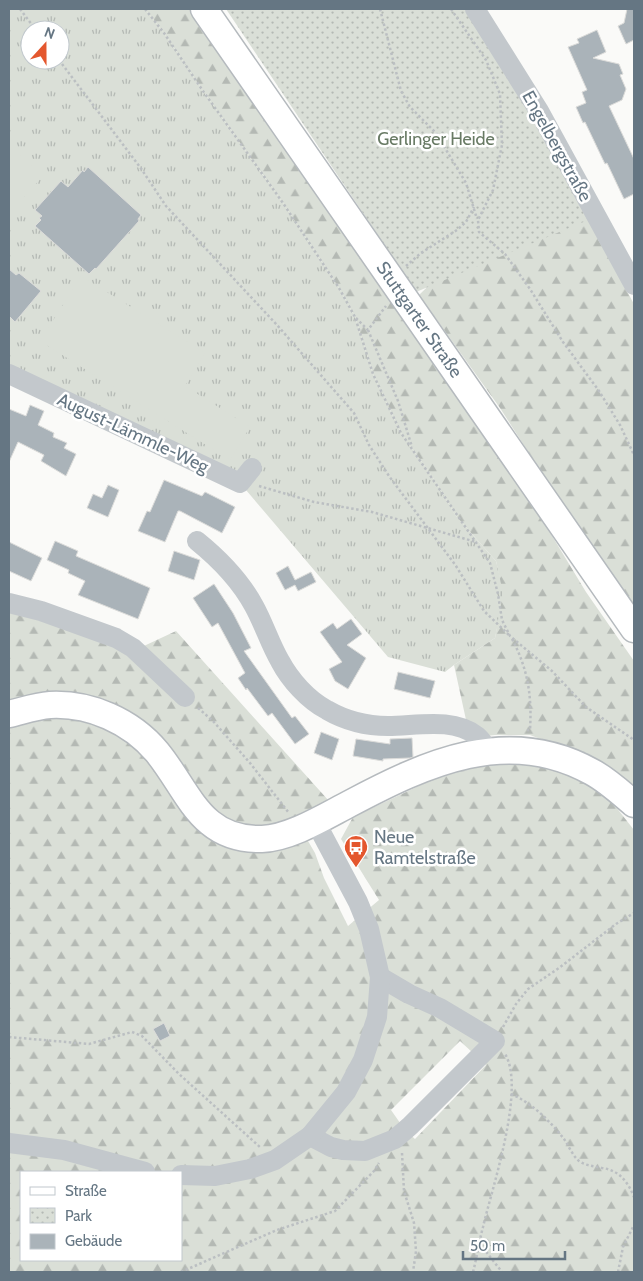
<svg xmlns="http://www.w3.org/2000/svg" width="643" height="1281" font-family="Cabin,sans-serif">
	<defs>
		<pattern id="grass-tufts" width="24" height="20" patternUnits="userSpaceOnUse" patternTransform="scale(1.25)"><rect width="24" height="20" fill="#dadfd7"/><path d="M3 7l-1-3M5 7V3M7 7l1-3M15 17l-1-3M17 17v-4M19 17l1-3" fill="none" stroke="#b4b9b4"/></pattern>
		<pattern id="forest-firs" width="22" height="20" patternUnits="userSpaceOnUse" patternTransform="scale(1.25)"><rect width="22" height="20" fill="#dadfd7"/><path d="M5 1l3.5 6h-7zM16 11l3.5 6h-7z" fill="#b4b9b4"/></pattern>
		<pattern id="park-dots" width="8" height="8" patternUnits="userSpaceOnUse" patternTransform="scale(1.25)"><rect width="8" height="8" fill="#dadfd7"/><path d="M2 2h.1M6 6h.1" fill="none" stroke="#b4b9b4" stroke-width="1.8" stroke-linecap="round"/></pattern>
	</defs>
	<rect width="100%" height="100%" fill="#fafaf8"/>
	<path fill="url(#grass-tufts)" fill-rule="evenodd" d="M9,9H145L164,33L203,91L283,203L339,288L355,317L373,374L401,433L434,479L456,516L496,561L504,593L495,638L454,665L445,672L388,657L240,483L9,374ZM30,30H60V60H30Z"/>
	<g fill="url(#forest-firs)" fill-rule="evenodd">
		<polygon points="145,9 193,9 534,506 586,592 634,661 634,791 585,756 530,735 495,735 470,738 454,665 495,638 503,593 496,561 456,516 434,479 401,433 373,374 355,317 339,288 283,203 203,91 164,33"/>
		<polygon points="539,125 596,235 634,304 634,605 552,489 500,408 419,295 457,258"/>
		<path d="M9,608L131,652L176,631L329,801L294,817L315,853L324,878L348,926L379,900L341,839L353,817L440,776L477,763L546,765L591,785L612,802L634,830V1272H9ZM460,1041L486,1065L415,1139L405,1130L391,1110ZM21,1172H181V1260H21Z"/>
	</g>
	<polygon fill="url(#park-dots)" points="226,9 467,9 593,218 416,292"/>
	<g fill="#dadfd7">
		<polygon points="9,145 43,176 9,214"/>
		<polygon points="81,276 205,353 185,386 250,427 230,460 40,341"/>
	</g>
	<g fill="#aab3b9" stroke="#dcdcda">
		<polygon points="627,9 634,9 634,40 626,44 618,26 624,23"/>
		<polygon points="597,30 606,52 593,58 619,64 623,74 620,75 626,89 622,100 609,106 634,159 634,194 624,199 607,163 605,164 585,122 583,123 576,107 586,103 582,92 587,90 568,47 579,43 577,39"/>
		<polygon points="88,167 141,215 138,219 139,221 96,269 95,268 89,274 35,226 41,220 39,218 42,216 35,210 61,181 68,187 83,170 84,172"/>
		<polygon points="9,269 16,275 19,273 41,291 15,322 9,316"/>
		<polygon points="30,405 44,411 38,425 54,433 53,437 67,443 64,448 76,454 66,476 41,461 44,455 18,442 9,462 9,409 26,416"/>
		<polygon points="164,480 202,496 205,492 235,507 222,533 180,511 178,511 165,542 138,531 147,511 150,512"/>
		<polygon points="108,485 119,490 108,517 87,508 93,494 102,498"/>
		<polygon points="55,541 78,551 76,556 150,588 138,619 78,595 85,581 68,573 69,570 47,560"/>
		<polygon points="9,542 42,558 31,581 9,571"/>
		<polygon points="174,551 200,560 194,580 168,571"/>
		<polygon points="288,566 295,580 311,572 316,582 298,591 295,585 285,590 276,573"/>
		<polygon points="214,584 233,613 251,648 244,651 292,718 295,716 309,734 295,744 272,713 268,716 247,688 246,690 238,678 245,673 218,623 212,627 193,598"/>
		<polygon points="351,619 362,634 347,645 366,658 348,689 335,681 329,669 342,662 320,632 333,623 337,629"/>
		<polygon points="398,672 435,681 430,698 394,689"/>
		<polygon points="321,732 339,739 332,760 314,753"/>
		<polygon points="412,738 413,757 410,758 383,759 383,761 353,756 356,739 390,744 390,739"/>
		<polygon points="164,1023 170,1036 160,1041 153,1029"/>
	</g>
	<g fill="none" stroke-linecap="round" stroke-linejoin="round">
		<g stroke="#b5babe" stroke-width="29">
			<g id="major">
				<path id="s1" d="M204,9L634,629"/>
				<path d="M9,714C22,711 36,706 50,705C90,703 131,721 157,752C189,791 200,841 262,839C290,838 324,817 349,804C426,763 508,725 592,772C607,780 621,793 634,804"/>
			</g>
		</g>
		<g stroke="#bbbfc2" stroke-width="2.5" stroke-dasharray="2.5 2.5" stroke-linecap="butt">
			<polyline points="20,9 36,30"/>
			<polyline points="145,9 164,33 203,91 283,203 339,288 355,317 373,374 401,433 490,563 498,594 502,620 510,636 552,671 586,707 634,740"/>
			<polyline points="380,9 401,91 410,107 436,133 466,183 477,219"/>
			<polyline points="451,9 486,60 500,94 502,145 493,190 478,220 479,232 505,254 530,289 563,342 599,391 620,425 634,455"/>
			<polyline points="59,60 140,167 166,206 277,325 354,413 369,445 389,476 456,566 484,611 509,635"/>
			<polyline points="406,266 421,253 457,230 466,222 474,207"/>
			<polyline points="356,318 368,330 386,306"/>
			<polyline points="368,330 398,401 412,447"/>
			<polyline points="259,486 314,502 372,512 476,542"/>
			<path d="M512,639C528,669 532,696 530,730H527"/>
			<polyline points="198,708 213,721 250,763 289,813"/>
			<polyline points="503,1027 516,1004 528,989 559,968 616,924 634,913"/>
			<polyline points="9,1037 89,1044 132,1032 142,1036 179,1074 261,1148"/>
			<path d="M511,1094C532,1103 550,1121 564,1139C569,1146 572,1155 579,1161C586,1166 594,1166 602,1168C619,1170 628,1182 634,1197"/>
			<polyline points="402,1153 404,1191 414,1223 416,1251 413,1272"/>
			<polyline points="480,1244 502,1272"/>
			<polyline points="181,1272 277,1230 335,1211 374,1171 379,1163"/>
			<path d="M473,1272C477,1257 479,1242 483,1227C492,1188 526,1088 505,1054"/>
			<polyline points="618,1272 623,1247 634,1225"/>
		</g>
		<g stroke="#c3c8cc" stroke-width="20">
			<polyline points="475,9 539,111 634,285"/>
			<polyline points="9,374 240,483 252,468"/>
			<path d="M197,541C218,558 241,582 254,606C264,624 270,644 280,661C290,680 308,700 327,710C346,721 366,726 388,726C416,726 453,717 477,736C482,740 485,746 489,751"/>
			<polyline points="9,603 41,611 116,638 133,648 185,697"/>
			<polyline points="310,1136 331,1147 343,1150 365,1151 395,1139 410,1126 495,1041 440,1008 409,994 380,977"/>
			<polyline points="9,1143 64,1150 145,1172"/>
			<polyline points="181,1175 215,1176 250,1169 275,1160 310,1136 346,1092 363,1060 377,1017 380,977 369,929 358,902 315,821"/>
		</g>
		<use href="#major" stroke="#fff" stroke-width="26"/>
	</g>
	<defs>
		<g id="bus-pin" transform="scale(1.25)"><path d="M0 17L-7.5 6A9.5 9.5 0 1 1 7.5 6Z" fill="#e4572e" stroke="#fff"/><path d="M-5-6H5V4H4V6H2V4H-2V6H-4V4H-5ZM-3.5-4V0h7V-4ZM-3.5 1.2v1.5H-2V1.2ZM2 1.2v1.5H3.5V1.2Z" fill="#fff"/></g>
	</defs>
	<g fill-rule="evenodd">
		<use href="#bus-pin" x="356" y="847"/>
	</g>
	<g text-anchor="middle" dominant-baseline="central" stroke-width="5" stroke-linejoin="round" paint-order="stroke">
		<g font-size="18" fill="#687a64" stroke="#fff">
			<text x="436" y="139">Gerlinger Heide</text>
		</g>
		<g font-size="18" fill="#657683" stroke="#fff">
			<text transform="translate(557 146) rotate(61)">Engelbergstraße</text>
			<text stroke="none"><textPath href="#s1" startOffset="378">Stuttgarter Straße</textPath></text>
			<text transform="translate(133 433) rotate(25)">August-Lämmle-Weg</text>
		</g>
		<g font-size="18" fill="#657683" stroke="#fff" text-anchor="start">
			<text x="374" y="837">Neue<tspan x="374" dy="21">Ramtelstraße</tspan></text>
		</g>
	</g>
	<rect width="643" height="1281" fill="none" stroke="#657683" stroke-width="20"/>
	<rect x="20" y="1171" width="162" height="90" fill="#ffffff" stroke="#c1c8cd"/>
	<rect x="30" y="1187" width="25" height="8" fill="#ffffff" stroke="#c1c8cd"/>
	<text x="65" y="1196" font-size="15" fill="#657683">Straße</text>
	<rect x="30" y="1208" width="25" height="15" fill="url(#park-dots)" stroke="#c1c8cd"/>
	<text x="65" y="1221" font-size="15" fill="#657683">Park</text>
	<rect x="30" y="1234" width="25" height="15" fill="#aab3b9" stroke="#c1c8cd"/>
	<text x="65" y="1246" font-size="15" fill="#657683">Gebäude</text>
	<g transform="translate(45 45) rotate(21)"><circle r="24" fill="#ffffff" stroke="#c1c8cd"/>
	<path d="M0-4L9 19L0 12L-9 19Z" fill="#e4572e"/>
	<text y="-8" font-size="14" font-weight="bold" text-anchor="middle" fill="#657683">N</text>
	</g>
	<path d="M463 1251v8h102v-8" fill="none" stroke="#657683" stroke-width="2.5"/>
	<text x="470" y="1251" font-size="15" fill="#657683" stroke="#ffffff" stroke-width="4" paint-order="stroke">50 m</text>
</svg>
